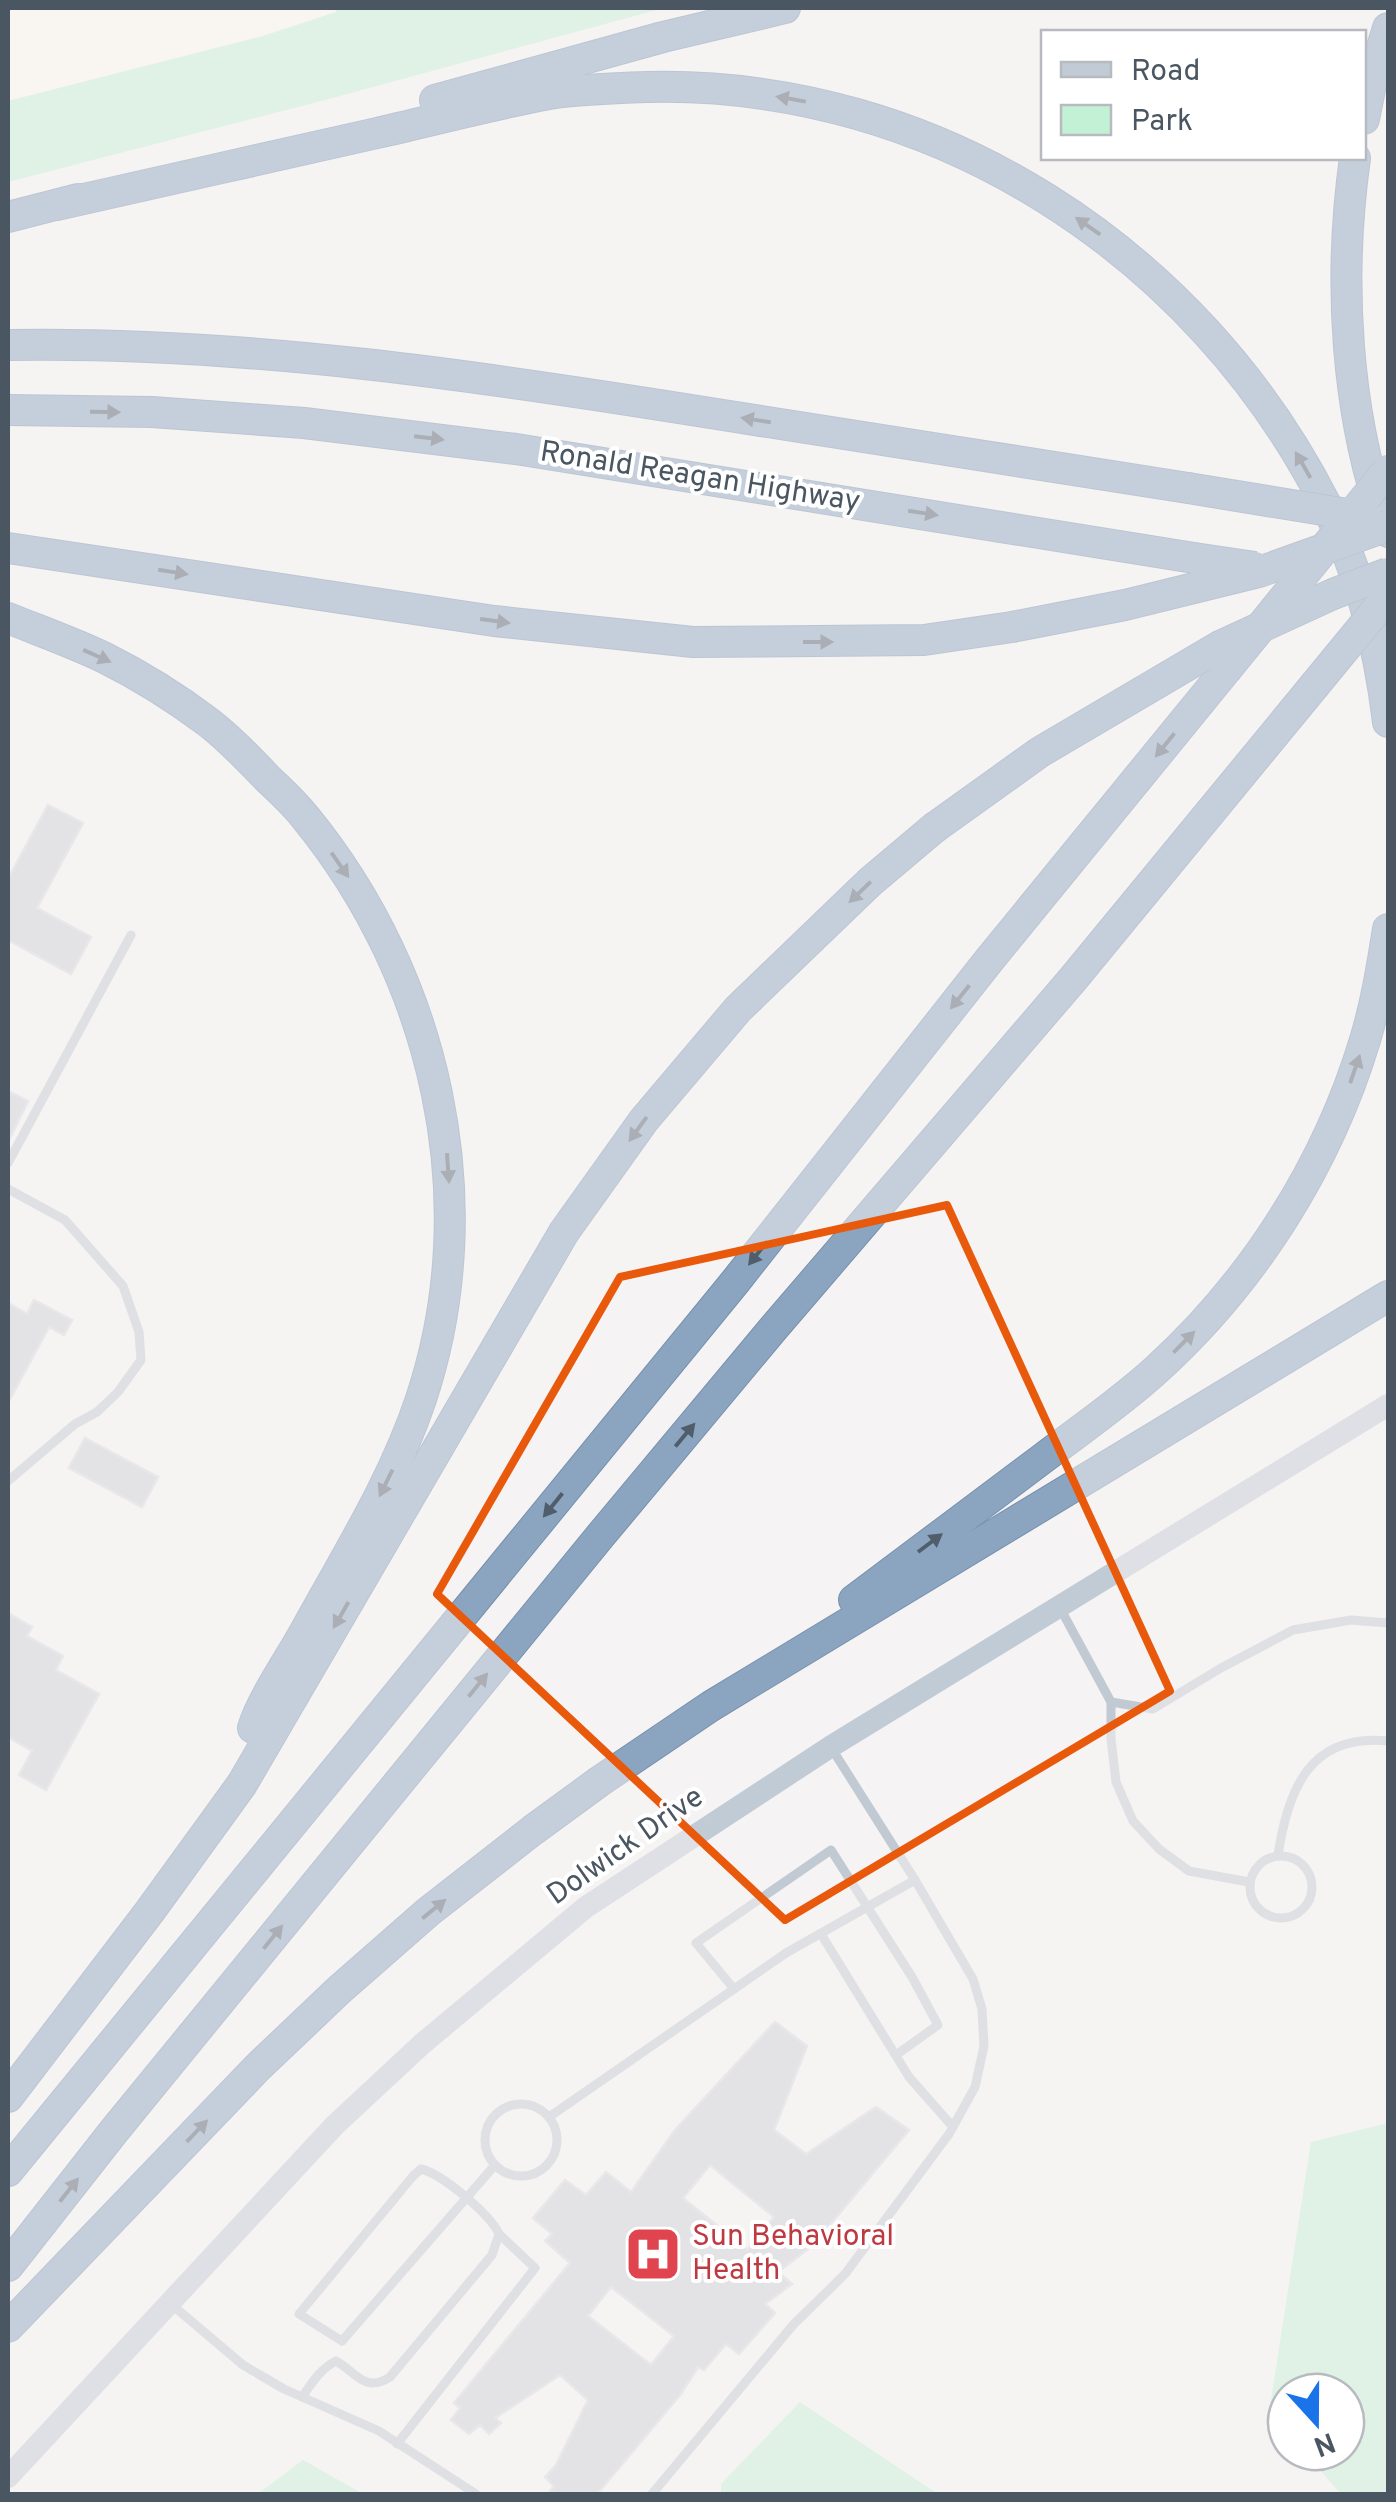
<svg xmlns="http://www.w3.org/2000/svg" width="1396" height="2502" font-family="Overpass,sans-serif">
	<rect width="100%" height="100%" fill="#f5f3f3"/>
	<polygon fill="#fdf9ef" points="8,8 335,8 337,12 263,36 8,101"/>
	<g fill="#c3f1d5">
		<polygon points="335,8 664,8 325,100 8,182 8,101 263,36 336,12"/>
		<polygon points="1388,2123 1388,2494 1341,2494 1304,2452 1346,2452 1346,2392 1286,2392 1286,2432 1269,2413 1311,2142"/>
		<polygon points="800,2402 938,2494 721,2494 721,2484"/>
		<polygon points="303,2460 363,2494 258,2494"/>
	</g>
	<g fill="#cdcfd5" stroke="#d7d9de" stroke-width="2.5" fill-rule="evenodd">
		<polygon points="48,805 83,823 37,908 91,937 71,974 8,940 8,879"/>
		<polygon points="8,1091 28,1101 8,1142"/>
		<polygon points="34,1300 72,1320 64,1335 49,1327 8,1403 8,1303 27,1314"/>
		<polygon points="85,1438 158,1477 142,1507 69,1468"/>
		<polygon points="8,1613 32,1627 27,1636 63,1656 56,1670 99,1694 46,1790 19,1775 32,1751 8,1737"/>
		<path d="M775,2022L807,2046L774,2130L806,2154L876,2107L909,2130L813,2245L778,2272L792,2284L765,2304L775,2313L739,2354L726,2344L704,2370L698,2367L681,2394L597,2494H548L554,2486L545,2477L556,2465L588,2400L560,2375L495,2418L501,2423L489,2434L480,2425L469,2434L451,2420L460,2408L454,2403L570,2263L545,2241L552,2234L533,2218L565,2180L586,2195L606,2172L631,2192L675,2130ZM710,2165L774,2217L747,2250L683,2198ZM611,2287L674,2336L651,2365L588,2316Z"/>
	</g>
	<g fill="none" stroke-linecap="round" stroke-linejoin="round">
		<g stroke="#7690ad" stroke-width="32">
			<g id="motorway">
				<polyline points="435,100 663,37 785,8"/>
				<polyline points="1364,119 1372,79 1388,28"/>
				<path d="M1355,158C1338,279 1345,416 1388,532"/>
				<path d="M57,205C164,181 270,157 377,133C434,120 491,105 549,94C581,89 616,88 649,87C935,81 1198,252 1326,505C1360,572 1379,647 1388,722"/>
				<polyline points="8,217 78,199"/>
				<path d="M8,345C248,341 487,377 723,415C878,439 1033,464 1188,488"/>
				<polyline points="8,410 152,412 304,423 516,449 1194,558"/>
				<polyline points="8,548 494,621 693,642 924,640 1012,627"/>
				<path d="M8,618C40,631 74,643 105,658C141,676 176,698 208,722C230,739 249,759 268,779C281,791 294,803 305,817C436,977 487,1200 421,1399C393,1483 345,1558 303,1635C288,1662 262,1699 253,1728"/>
				<path d="M854,1600C917,1553 979,1506 1042,1459C1080,1430 1121,1402 1156,1370C1253,1282 1327,1166 1365,1040C1376,1004 1382,967 1388,929"/>
				<polyline points="8,2097 150,1911 242,1784 564,1232 644,1120 738,1009 870,882 934,828"/>
				<polyline points="8,2171 735,1282 990,959 1226,670"/>
				<polyline points="8,2266 114,2131 601,1535 772,1330 1073,979 1314,686"/>
				<polyline points="8,2327 257,2068 339,1990 428,1912 533,1830 600,1781 711,1706 1388,1296"/>
			</g>
		</g>
		<g stroke="#c1cad2" stroke-width="9">
			<polyline points="8,1163 131,935"/>
			<polyline points="8,1189 65,1220 123,1286 139,1332 141,1360 118,1392 97,1412 75,1424 8,1481"/>
			<polyline points="1060,1608 1111,1702 1111,1739 1116,1782 1133,1821 1159,1849 1189,1871 1249,1882"/>
			<polyline points="1111,1702 1153,1709 1221,1668 1293,1630 1351,1620 1388,1623"/>
			<path d="M1278,1855C1288,1789 1310,1733 1388,1741"/>
			<circle cx="1281" cy="1887" r="31"/>
			<polyline points="821,1934 909,2077 953,2127"/>
			<polyline points="734,1989 696,1943 831,1850 912,1977 938,2025 896,2055"/>
			<circle cx="521" cy="2140" r="36"/>
			<polyline points="549,2117 786,1953 915,1880"/>
			<polyline points="171,2304 243,2365 284,2389 379,2431 476,2494"/>
			<path d="M302,2397C312,2383 320,2369 336,2361C357,2373 365,2393 390,2377L492,2255L499,2234C490,2214 442,2174 421,2169L413,2176L299,2314L342,2341L495,2165"/>
			<polyline points="397,2444 535,2268 499,2234"/>
			<polyline points="652,2494 793,2325 845,2274 949,2134 975,2087 984,2046 982,2009 973,1979 915,1880 832,1749"/>
		</g>
		<polyline stroke="#c1cbd6" stroke-width="22" points="8,2477 335,2125 422,2044 586,1907 830,1747 1388,1405"/>
		<use href="#motorway" stroke="#8ba5c1" stroke-width="30"/>
		<g stroke="#7690ad" stroke-width="32" stroke-linecap="butt">
			<g id="motorway-bridge">
				<polyline points="1188,488 1366,517"/>
				<polyline points="1194,558 1255,567"/>
				<polyline points="1012,627 1125,605 1259,572 1388,526"/>
				<polyline points="1226,670 1388,470"/>
				<polyline points="1314,686 1388,596"/>
				<polyline points="934,828 1040,752 1220,646 1333,594 1388,573"/>
			</g>
		</g>
		<use href="#motorway-bridge" stroke="#8ba5c1" stroke-width="30"/>
	</g>
	<defs><path id="oneway-solid" d="M-6-.8H1V-3.2L6.5 0L1 3.2V.8H-6Z" transform="scale(2.5)"/></defs>
	<g fill="#505e6b">
		<use href="#oneway-solid" transform="translate(791 99) rotate(-170)"/>
		<use href="#oneway-solid" transform="translate(1088 226) rotate(-145)"/>
		<use href="#oneway-solid" transform="translate(105 412) rotate(1)"/>
		<use href="#oneway-solid" transform="translate(756 420) rotate(-171)"/>
		<use href="#oneway-solid" transform="translate(429 438) rotate(7)"/>
		<use href="#oneway-solid" transform="translate(1303 465) rotate(-120)"/>
		<use href="#oneway-solid" transform="translate(923 513) rotate(9)"/>
		<use href="#oneway-solid" transform="translate(173 572) rotate(9)"/>
		<use href="#oneway-solid" transform="translate(495 621) rotate(8)"/>
		<use href="#oneway-solid" transform="translate(818 642)"/>
		<use href="#oneway-solid" transform="translate(97 656) rotate(24)"/>
		<use href="#oneway-solid" transform="translate(1165 745) rotate(129)"/>
		<use href="#oneway-solid" transform="translate(340 865) rotate(55)"/>
		<use href="#oneway-solid" transform="translate(860 892) rotate(136)"/>
		<use href="#oneway-solid" transform="translate(960 997) rotate(129)"/>
		<use href="#oneway-solid" transform="translate(1355 1069) rotate(-71)"/>
		<use href="#oneway-solid" transform="translate(638 1129) rotate(126)"/>
		<use href="#oneway-solid" transform="translate(448 1168) rotate(86)"/>
		<use href="#oneway-solid" transform="translate(758 1253) rotate(128)"/>
		<use href="#oneway-solid" transform="translate(1184 1342) rotate(-45)"/>
		<use href="#oneway-solid" transform="translate(685 1435) rotate(-50)"/>
		<use href="#oneway-solid" transform="translate(386 1483) rotate(116)"/>
		<use href="#oneway-solid" transform="translate(553 1505) rotate(129)"/>
		<use href="#oneway-solid" transform="translate(930 1543) rotate(-37)"/>
		<use href="#oneway-solid" transform="translate(341 1615) rotate(120)"/>
		<use href="#oneway-solid" transform="translate(478 1685) rotate(-51)"/>
		<use href="#oneway-solid" transform="translate(434 1909) rotate(-39)"/>
		<use href="#oneway-solid" transform="translate(273 1937) rotate(-51)"/>
		<use href="#oneway-solid" transform="translate(197 2131) rotate(-46)"/>
		<use href="#oneway-solid" transform="translate(69 2190) rotate(-52)"/>
	</g>
	<path d="M0 0H1396V2502H0ZM947,1205L1170,1691L785,1920L437,1594L620,1277Z" fill="#f5f3f3" fill-opacity=".55" fill-rule="evenodd"/>
	<path fill="none" stroke="#e8590c" stroke-width="8" stroke-linejoin="round" d="M947,1205L1170,1691L785,1920L437,1594L620,1277Z"/>
	<defs>
		<g id="hospital-square" transform="scale(2.875)"><rect x="-9" y="-9" width="18" height="18" rx="4" fill="#e0444e" stroke="#fff"/><path d="M-5-5h3v3.5h4V-5h3V5h-3V1.5h-4V5h-3Z" fill="#fff"/></g>
	</defs>
	<g fill-rule="evenodd">
		<use href="#hospital-square" x="653" y="2254"/>
	</g>
	<g text-anchor="middle" dominant-baseline="central" stroke-width="8" stroke-linejoin="round" paint-order="stroke">
		<g font-size="30" fill="#4a5661" stroke="#fff">
			<text transform="translate(700 478) rotate(9)">Ronald Reagan Highway</text>
			<text transform="translate(626 1847) rotate(-35)">Dolwick Drive</text>
		</g>
		<g font-size="30" fill="#be3a42" stroke="#fff" text-anchor="start">
			<text x="692" y="2237">Sun Behavioral<tspan x="692" dy="34">Health</tspan></text>
		</g>
	</g>
	<rect width="1396" height="2502" fill="none" stroke="#4a5661" stroke-width="20"/>
	<rect x="1041" y="30" width="325" height="130" fill="#ffffff" stroke="#b7bbc0" stroke-width="2.5"/>
	<rect x="1061" y="62" width="50" height="15" fill="#c1cbd6" stroke="#b7bbc0" stroke-width="2.5"/>
	<text x="1131" y="80" font-size="30" fill="#4a5661">Road</text>
	<rect x="1061" y="105" width="50" height="30" fill="#c3f1d5" stroke="#b7bbc0" stroke-width="2.5"/>
	<text x="1131" y="130" font-size="30" fill="#4a5661">Park</text>
	<g transform="translate(1316 2422) rotate(159)"><circle r="48" fill="#ffffff" stroke="#b7bbc0" stroke-width="2.5"/>
	<path d="M0-8L18 38L0 25L-18 38Z" fill="#1a73e8"/>
	<text y="-15" font-size="28" font-weight="bold" text-anchor="middle" fill="#4a5661">N</text>
	</g>
</svg>
